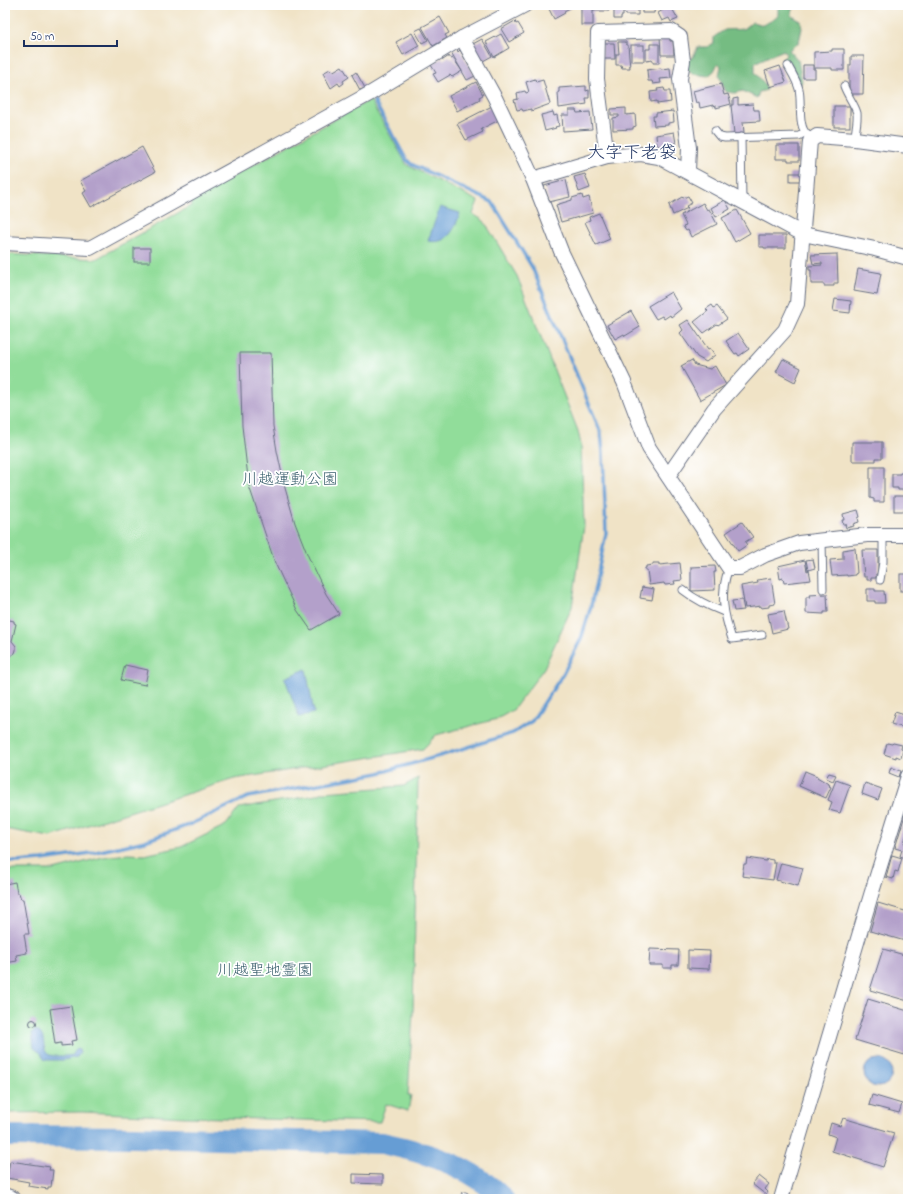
<svg xmlns="http://www.w3.org/2000/svg" width="913" height="1204" font-family="'Indie Flower','Klee One',sans-serif">
	<rect width="100%" height="100%" fill="#fff"/>
	<filter id="ink" filterUnits="userSpaceOnUse"><feTurbulence type="fractalNoise" baseFrequency=".025" numOctaves="2"/><feDisplacementMap in="SourceGraphic" scale="8" xChannelSelector="R" yChannelSelector="G"/><feConvolveMatrix kernelMatrix="1 2 1 2 8 2 1 2 1" color-interpolation-filters="sRGB"/></filter>
	<filter id="wash" filterUnits="userSpaceOnUse"><feTurbulence type="fractalNoise" baseFrequency=".012" numOctaves="4" result="noise"/><feDisplacementMap in="SourceGraphic" scale="16" xChannelSelector="R" yChannelSelector="G"/><feGaussianBlur stdDeviation="0.9" result="paint"/><feColorMatrix in="noise" values="0 0 0 0 0 0 0 0 0 0 0 0 0 0 0 0 0 1.4 0 .05"/><feComposite in="paint" operator="in"/></filter>
	<g filter="url(#wash)">
		<rect width="100%" height="100%" fill="#f0e3c6"/>
		<g fill="#91dd9a" stroke="#56867c">
			<polygon points="370,100 407,165 478,201 473,214 484,221 517,276 578,431 581,445 584,526 572,607 544,668 513,710 497,719 436,735 423,749 234,779 50,837 5,829 5,254 96,259 192,205 191,200"/>
			<polygon points="418,778 413,1013 408,1095 411,1095 408,1111 386,1104 380,1122 186,1117 82,1112 5,1113 5,870 54,870 103,857 128,854 144,855 181,847 226,825 239,808 316,795 324,792 404,786"/>
		</g>
		<path fill="#74bc82" stroke="#487670" d="M778,5H796L792,9V16L801,21L802,28L799,42L789,50L798,60L802,81L800,85L794,73L784,67L782,59L786,55L784,50C774,54 764,58 755,63V73L764,83L767,90L759,92L757,98L743,91L735,93L726,92L719,76L721,66L718,63L714,71L708,76L693,74L688,71L687,62L693,57L698,47H707L714,43V37C717,35 722,31 725,30C737,28 742,33 752,22L764,25C769,21 773,21 778,16Z"/>
		<g fill="#669dd4" stroke="#406699">
			<path d="M440,207L460,213C455,229 448,245 428,241Z"/>
			<polygon points="306,669 314,713 299,717 285,678"/>
			<path d="M35,1030C52,1036 34,1058 60,1056C65,1056 69,1056 73,1055L76,1049L78,1048L80,1053L77,1057L63,1060H47L44,1059L41,1053L34,1048L32,1033Z"/>
			<circle cx="878" cy="1073" r="14"/>
		</g>
		<g fill="none" stroke-linecap="round" stroke-linejoin="round">
			<polyline stroke="#669dd4" stroke-width="3.5" points="5,861 17,862 42,860 91,853 145,841 191,824 248,797 379,773 443,755 513,733 532,721 563,674 581,639 591,606 606,533 603,453 601,433 532,267 492,202 411,164 406,159 374,101"/>
			<path stroke="#669dd4" stroke-width="22" d="M5,1136L133,1137L382,1143C425,1152 472,1166 503,1199"/>
		</g>
		<g id="blocks">
			<g fill="#b3a0ca">
				<polygon points="549,5 576,5 564,11 565,13 554,19 549,9 551,8"/>
				<rect x="581" y="5" width="12" height="20"/>
				<polygon points="594,5 607,5 609,6 609,11 594,11"/>
				<polygon points="610,5 623,5 623,16 621,16 621,19 614,19 614,9 610,9"/>
				<polygon points="623,5 638,5 638,15 626,15 623,10"/>
				<polygon points="642,5 655,5 654,13 642,13"/>
				<polygon points="661,5 670,5 678,19 671,22 669,18 662,21 658,13 663,10"/>
				<polygon points="440,17 449,33 445,35 447,38 433,46 422,27"/>
				<polygon points="515,21 516,24 518,23 524,33 509,42 501,29"/>
				<polygon points="421,28 428,40 422,43 415,31"/>
				<polygon points="412,33 419,46 403,55 396,42"/>
				<polygon points="501,34 509,48 494,57 486,42"/>
				<polygon points="660,35 670,35 670,41 673,41 674,55 661,55"/>
				<polygon points="482,39 492,56 483,61 482,59 480,60 471,45"/>
				<polygon points="618,42 626,42 626,45 628,45 630,68 622,68 621,65 616,65 616,54 619,54"/>
				<polygon points="602,43 614,43 615,59 602,59"/>
				<polygon points="650,44 659,44 659,63 653,63 653,60 646,61 646,49 650,49"/>
				<rect x="631" y="45" width="13" height="16"/>
				<polygon points="457,49 458,52 460,50 475,76 467,80 451,52"/>
				<polygon points="832,49 844,49 844,70 832,70 832,68 814,68 814,52 832,51"/>
				<polygon points="449,56 451,59 453,58 462,71 452,77 450,75 438,82 433,74 436,73 431,65 442,58 443,60"/>
				<polygon points="851,56 864,56 863,94 849,94 849,65 851,65"/>
				<polygon points="803,65 813,65 813,69 815,69 815,78 803,78"/>
				<polygon points="342,66 349,77 343,81 344,83 340,86 338,83 331,88 323,73 330,69 332,72"/>
				<polygon points="780,66 786,82 770,87 765,71"/>
				<polygon points="661,68 661,69 670,68 671,78 660,79 661,83 653,84 652,81 648,81 647,70"/>
				<polygon points="356,72 365,88 360,90 352,75"/>
				<polygon points="535,79 536,82 543,80 550,104 531,111 531,109 523,111 522,109 517,110 514,100 518,99 517,93 525,91 526,93 529,92 526,82"/>
				<polygon points="476,82 483,95 479,97 480,99 457,111 449,96"/>
				<polygon points="721,84 724,95 728,94 731,104 716,108 716,106 713,107 713,105 700,108 699,102 696,103 693,91"/>
				<polygon points="586,86 586,91 589,90 589,98 586,98 587,104 559,108 558,92 559,92 559,88"/>
				<polygon points="664,88 665,91 670,91 671,102 657,104 657,101 651,102 650,92 658,91 657,89"/>
				<polygon points="738,98 738,105 753,104 754,110 759,110 760,121 743,122 744,133 734,134 731,105 733,105 733,99"/>
				<polygon points="492,106 499,120 481,129 483,132 466,140 457,124"/>
				<rect x="834" y="106" width="16" height="21"/>
				<polygon points="626,108 626,115 635,114 636,126 633,127 633,129 613,130 613,118 619,117 619,115 611,115 611,109"/>
				<polygon points="569,110 576,110 577,113 590,112 592,129 563,131 562,115 569,115"/>
				<polygon points="673,111 674,122 668,123 668,125 654,126 653,116 656,116 656,113"/>
				<polygon points="553,112 554,116 557,115 559,126 555,127 556,128 545,131 541,115"/>
				<polygon points="674,132 676,143 670,144 670,146 657,146 656,135"/>
				<polygon points="776,145 799,145 799,161 788,161 788,159 776,159"/>
				<polygon points="142,147 155,172 91,207 83,193 86,191 80,181"/>
				<rect x="790" y="173" width="11" height="8"/>
				<polygon points="585,174 590,188 579,192 574,177"/>
				<polygon points="566,180 570,197 549,202 544,186"/>
				<polygon points="582,195 583,199 589,197 593,213 561,222 556,205 572,200 572,198"/>
				<polygon points="688,196 692,203 686,206 688,208 673,215 669,205 682,197 683,198"/>
				<polygon points="725,200 730,209 716,217 711,208"/>
				<polygon points="703,203 707,210 709,209 717,224 691,237 688,230 686,231 683,226 686,225 681,215"/>
				<polygon points="737,210 750,233 735,242 722,218"/>
				<polygon points="599,213 610,239 596,245 585,222 590,220 589,217"/>
				<polygon points="759,235 786,235 786,248 764,248 764,247 759,247"/>
				<rect x="134" y="248" width="16" height="14"/>
				<polygon points="837,254 838,283 834,283 834,286 824,286 824,284 811,284 811,270 809,270 809,266 822,265 822,263 813,264 811,255"/>
				<polygon points="858,269 881,273 877,295 854,291"/>
				<polygon points="671,292 681,309 671,317 670,315 664,319 662,316 656,319 648,306"/>
				<polygon points="835,299 851,301 850,313 833,311"/>
				<polygon points="712,305 714,308 717,306 727,319 718,325 717,324 704,333 694,322 708,311 706,309"/>
				<polygon points="631,311 640,327 625,336 624,334 615,339 607,325"/>
				<polygon points="688,320 708,349 710,348 715,355 706,362 697,357 680,333 683,330 680,325"/>
				<polygon points="738,333 749,349 739,356 737,353 735,354 726,341"/>
				<polygon points="240,353 271,353 273,426 277,451 285,488 295,523 308,556 326,594 339,614 311,630 297,610 275,563 249,486 242,426"/>
				<polygon points="783,359 801,368 795,382 776,372"/>
				<polygon points="692,360 695,365 710,369 715,366 726,385 700,400 681,366"/>
				<polygon points="852,442 882,442 882,458 876,458 876,461 852,461"/>
				<polygon points="870,467 884,467 884,502 874,502 874,499 870,498"/>
				<polygon points="903,471 908,471 908,490 898,490 898,488 892,488 892,474 900,474 900,473 903,473"/>
				<rect x="894" y="496" width="14" height="15"/>
				<polygon points="858,510 860,517 858,518 859,522 853,524 854,526 846,528 845,524 843,524 842,520 844,520 843,514"/>
				<polygon points="742,522 753,537 745,542 747,545 738,551 726,533"/>
				<polygon points="855,548 857,573 855,574 855,575 847,576 847,575 832,576 830,560 843,559 843,550"/>
				<polygon points="862,550 878,550 878,574 876,574 876,578 871,578 871,580 867,580 867,577 864,577"/>
				<polygon points="813,559 815,568 808,570 806,560"/>
				<polygon points="805,560 807,571 809,570 811,580 784,583 783,578 780,579 778,566"/>
				<polygon points="653,563 659,563 659,565 680,563 682,580 674,581 675,584 665,585 664,583 649,585 647,570 645,570 645,568 646,568 646,566 653,565"/>
				<polygon points="715,566 716,572 714,572 715,590 691,591 691,567"/>
				<rect x="900" y="574" width="8" height="17"/>
				<polygon points="771,578 775,604 769,605 769,607 761,608 761,606 745,608 741,586 758,583 757,580"/>
				<polygon points="642,587 654,589 652,600 640,598"/>
				<polygon points="867,589 875,589 875,591 884,591 885,603 875,603 875,601 867,601"/>
				<polygon points="827,594 828,612 824,612 824,614 806,613 806,597 810,597 809,595"/>
				<polygon points="742,600 744,610 734,611 732,601"/>
				<polygon points="784,611 788,629 772,633 768,614"/>
				<polygon points="5,619 14,621 14,623 16,624 12,641 16,646 16,650 15,653 9,657 6,671"/>
				<polygon points="125,665 148,670 145,685 121,680"/>
				<polygon points="895,712 908,716 908,729 891,724"/>
				<polygon points="887,743 892,744 893,743 902,745 901,749 903,750 901,758 896,756 896,758 884,754"/>
				<polygon points="891,767 901,771 899,777 889,773"/>
				<polygon points="805,771 817,776 817,777 830,785 829,786 831,787 826,798 799,786"/>
				<polygon points="829,773 836,775 833,781 826,778"/>
				<polygon points="836,780 850,785 840,813 829,810 832,802 828,800"/>
				<polygon points="865,783 882,789 878,800 862,794"/>
				<polygon points="905,815 908,816 908,830 904,843 908,844 908,859 900,856 902,850 895,848"/>
				<polygon points="892,855 902,858 898,872 895,871 893,879 886,877"/>
				<polygon points="747,858 766,861 767,859 773,860 773,863 776,863 773,880 742,876 744,864 746,864"/>
				<polygon points="781,863 803,868 798,886 776,880"/>
				<polygon points="15,882 17,893 19,893 21,899 23,899 29,934 24,934 27,953 16,955 17,961 5,963 5,884"/>
				<polygon points="878,903 908,912 908,937 906,937 905,941 870,931"/>
				<polygon points="650,949 679,950 678,965 672,965 672,968 663,968 663,965 649,965"/>
				<polygon points="883,949 908,956 908,1001 870,990"/>
				<polygon points="688,950 710,951 709,969 688,968"/>
				<polygon points="868,999 908,1011 908,1056 855,1040"/>
				<polygon points="71,1006 77,1040 71,1041 72,1045 61,1046 61,1043 55,1044 50,1009"/>
				<circle cx="33" cy="1023" r="3.5"/>
				<polygon points="872,1095 902,1104 899,1113 869,1105"/>
				<polygon points="843,1118 894,1133 883,1167 832,1151 836,1137 828,1134 831,1123 840,1126"/>
				<polygon points="10,1161 50,1167 49,1170 53,1170 51,1187 48,1187 48,1189 28,1186 29,1182 7,1178"/>
				<polygon points="353,1174 383,1175 383,1184 353,1183"/>
				<polygon points="759,1176 769,1184 765,1189 768,1192 766,1195 752,1184"/>
			</g>
		</g>
	</g>
	<g filter="url(#ink)">
		<use href="#blocks" fill-opacity="0" stroke="#666e82" stroke-width="1"/>
		<g fill="none" stroke-linecap="round" stroke-linejoin="round">
			<g stroke="#666e82" stroke-width="9">
				<g id="service">
					<path d="M788,66C792,73 797,81 799,89C802,102 797,128 808,135"/>
					<path d="M844,86C847,95 855,105 857,113C858,121 855,131 855,139"/>
					<polyline points="715,131 720,137 725,138 799,136 804,133"/>
					<polyline points="741,137 742,201"/>
					<polyline points="822,540 823,589"/>
					<path d="M729,568C719,593 724,615 732,639L762,635"/>
					<polyline points="880,580 883,562 883,535"/>
					<path d="M683,590C696,600 708,606 724,612"/>
					<polyline points="463,1199 465,1196"/>
				</g>
			</g>
			<g stroke="#666e82" stroke-width="16">
				<g id="minor">
					<polyline points="462,38 495,98 517,144 533,179 561,251 624,382 649,448 729,568 740,568 765,555 799,543 867,535 908,535"/>
					<polyline points="607,157 597,79 598,33 671,31 680,37 683,61 680,79 689,148 688,171"/>
					<polyline points="533,179 607,157 641,154 659,157 803,234 875,249 908,258"/>
					<polyline points="5,243 90,248 371,93 462,38 525,5"/>
					<polyline points="668,476 714,409 785,330 797,304 810,141 817,136 855,139 908,146"/>
					<polyline points="781,1199 871,895 908,776"/>
				</g>
			</g>
			<g stroke="#666e82" stroke-width="19">
				<polyline id="tertiary" points="5,1197 11,1199"/>
			</g>
			<use href="#service" stroke="#fff" stroke-width="7"/>
			<use href="#minor" stroke="#fff" stroke-width="14"/>
			<use href="#tertiary" stroke="#fff" stroke-width="17"/>
		</g>
	</g>
	<g text-anchor="middle" dominant-baseline="central" stroke-width="3.5" stroke-linejoin="round" paint-order="stroke">
		<g font-size="16" fill="#3e6370" stroke="#fff">
			<text x="290" y="480">川越運動公園</text>
			<text x="265" y="971">川越聖地霊園</text>
		</g>
		<g font-size="18" fill="#1b2f5e" stroke="#fff">
			<text x="632" y="154">大字下老袋</text>
		</g>
	</g>
	<rect width="913" height="1204" fill="none" stroke="#fff" stroke-width="20"/>
	<path d="M24 40v6h93v-6" fill="none" stroke="#1b2f5e" stroke-width="2"/>
	<text x="30" y="40" font-size="12" fill="#1b2f5e" stroke="#ffffff" stroke-width="3" paint-order="stroke">50 m</text>
</svg>
